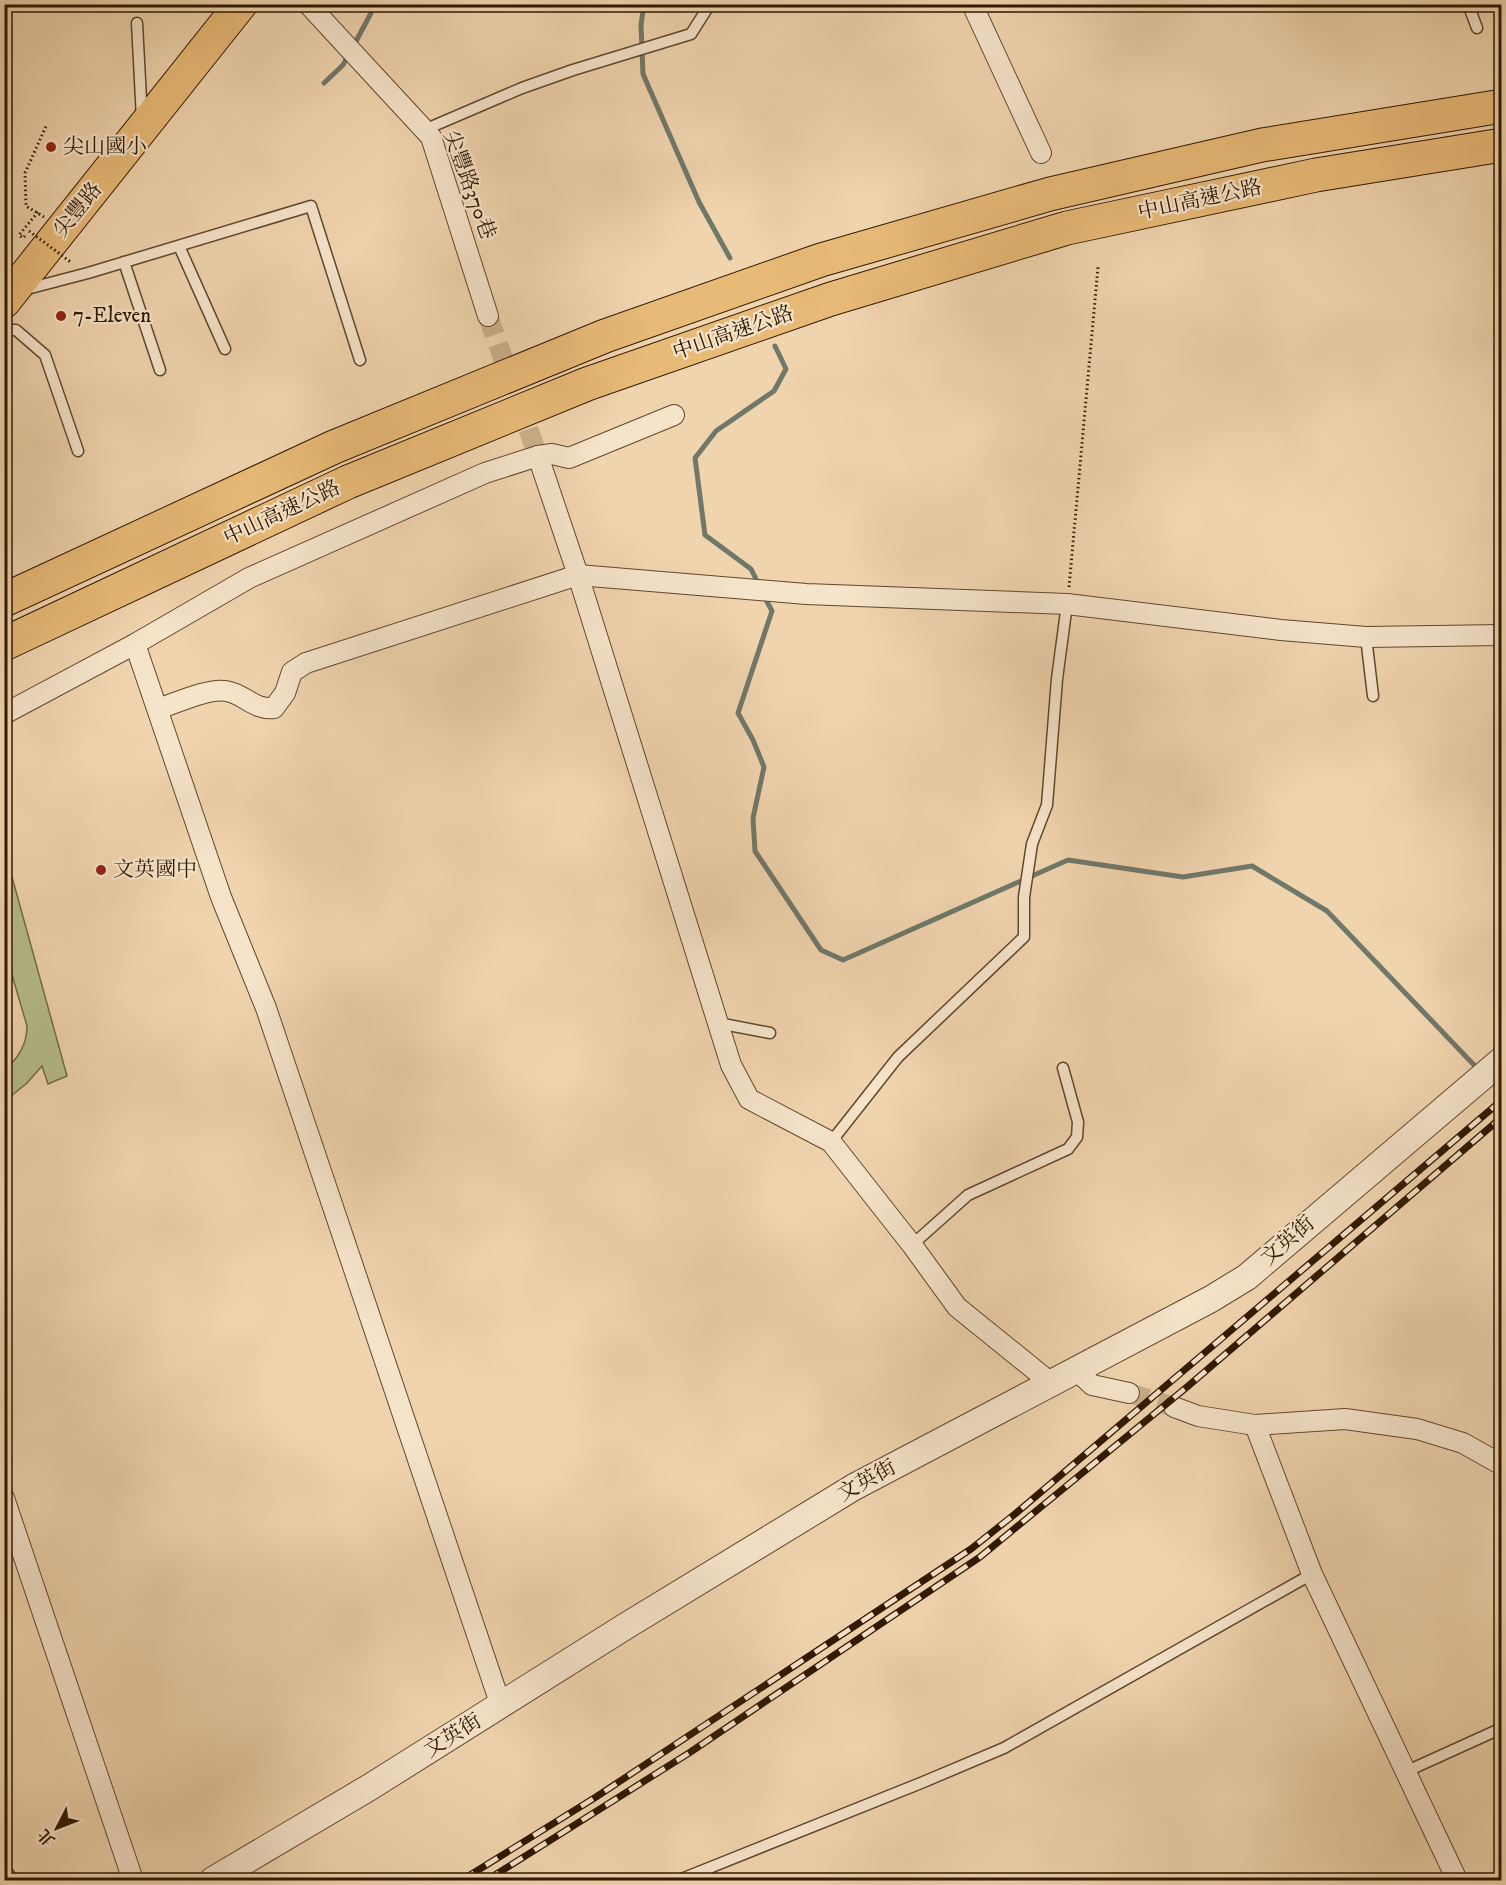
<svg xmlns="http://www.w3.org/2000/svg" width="1506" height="1885" font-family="'IM FELL DW Pica','Noto Serif TC',serif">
	<rect width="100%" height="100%" fill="#f0d4ae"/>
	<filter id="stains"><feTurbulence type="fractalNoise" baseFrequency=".00333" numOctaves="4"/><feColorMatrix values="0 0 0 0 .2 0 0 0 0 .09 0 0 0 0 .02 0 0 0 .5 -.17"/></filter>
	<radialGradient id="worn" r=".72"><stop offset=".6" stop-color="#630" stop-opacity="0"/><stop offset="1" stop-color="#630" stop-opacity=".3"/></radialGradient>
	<path fill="#b6bd8d" stroke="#736b46" stroke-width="1.5" d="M4,848L67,1076L48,1084L42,1066L27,1083L5,1101V1070C18,1058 27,1045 27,1026L5,951Z"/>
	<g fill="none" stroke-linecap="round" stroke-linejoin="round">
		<g stroke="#70786a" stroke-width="5">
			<polyline points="644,4 641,25 643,74 699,202 730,258"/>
			<polyline points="353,47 371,13 373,4"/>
			<polyline points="324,83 343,65 348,55"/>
			<polyline points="759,585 751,569 705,535 695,458 716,431 774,391 786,369 775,346"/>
			<polyline points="764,596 772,611 738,713 753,740 764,767 753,818 755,851 821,950 843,960 1068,860 1183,877 1252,866 1327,911 1474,1065"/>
		</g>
		<g stroke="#caaf8b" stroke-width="20" stroke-dasharray="20 10" stroke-linecap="butt">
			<polyline points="488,316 538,456"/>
			<polyline points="1129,1393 1174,1407"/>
		</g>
		<g stroke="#60482c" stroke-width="13">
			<g id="service">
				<polyline points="1468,4 1477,28"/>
				<polyline points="137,23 142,119"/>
				<polyline points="424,130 522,88 573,70 691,34 710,4"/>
				<polyline points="179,246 225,349"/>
				<polyline points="124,262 160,370"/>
				<polyline points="23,290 88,273 311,206 360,360"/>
				<polyline points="4,330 16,330 45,355 78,451"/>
				<polyline points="1366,637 1373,696"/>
				<polyline points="718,1023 770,1033"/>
				<polyline points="831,1142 898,1057 1024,937 1024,897 1032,844 1047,805 1057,679 1067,604"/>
				<polyline points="912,1245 968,1195 1068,1149 1077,1137 1078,1122 1063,1068"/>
				<polyline points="1405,1772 1502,1728"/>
				<polyline points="9,1874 11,1880"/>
				<polyline points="679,1880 921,1783 1004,1748 1312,1574"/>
			</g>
		</g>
		<g stroke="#60482c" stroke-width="22">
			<g id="minor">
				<polyline points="308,4 431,137 488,316"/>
				<polyline points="972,4 1041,153"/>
				<polyline points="538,456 578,575 731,1065 749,1099 831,1142 912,1245 957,1307 1051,1383"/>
				<polyline points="135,644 221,897 266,1008 501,1706"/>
				<path d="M158,709C176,703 208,688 226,691C245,694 253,710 274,708L285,693L292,672L306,663L578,575L806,594L1067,604L1281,630L1366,637L1502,635"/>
				<polyline points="4,714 135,644 249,578 485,473 538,456 552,454 569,458 674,415"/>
				<polyline points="1075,1369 1092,1385 1129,1393"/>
				<polyline points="1174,1407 1198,1416 1255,1425 1345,1419 1417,1429 1463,1443 1502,1465"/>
				<polyline points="1255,1425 1312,1574 1457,1880"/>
				<polyline points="4,1498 133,1880"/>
			</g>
		</g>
		<g stroke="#60482c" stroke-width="28">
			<polyline id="tertiary" points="213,1880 370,1787 626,1626 854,1487 1211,1299 1247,1277 1502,1060"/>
		</g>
		<g stroke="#301900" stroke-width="34">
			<polyline id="primary" points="4,302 241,4"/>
		</g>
		<g stroke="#301900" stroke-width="35">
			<g id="motorway">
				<polyline points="4,600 334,447 605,336 821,260 1050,194 1262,145 1502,106"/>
				<polyline points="4,644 348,482 587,384 831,299 1067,228 1316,175 1502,145"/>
			</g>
		</g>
		<g stroke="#301900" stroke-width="3" stroke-dasharray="1.5 3" stroke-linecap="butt">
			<polyline points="44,217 26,206 25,173 47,124"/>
			<polyline points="25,236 23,238 19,235 38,212"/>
			<polyline points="1069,587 1098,267"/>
		</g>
		<use href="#service" stroke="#f5e3ca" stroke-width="10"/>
		<use href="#minor" stroke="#f5e3ca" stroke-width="20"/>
		<use href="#tertiary" stroke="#f5e3ca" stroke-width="26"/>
		<use href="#primary" stroke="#e8ba77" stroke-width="32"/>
		<use href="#motorway" stroke="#e8ba77" stroke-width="33"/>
		<g stroke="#301900" stroke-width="7">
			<g id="rail">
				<polyline points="462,1880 596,1797 971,1549 1015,1514 1502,1100"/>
				<polyline points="487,1880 689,1753 980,1557 1187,1387 1502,1117"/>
			</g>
		</g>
		<use href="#rail" stroke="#f5e3ca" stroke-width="4.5" stroke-dasharray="14" stroke-linecap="butt"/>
		<polyline stroke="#301900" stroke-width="3" stroke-dasharray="1.5 3" stroke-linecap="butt" points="29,231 72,263"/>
	</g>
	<g fill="#8f2418" stroke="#f5e3ca" stroke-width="2">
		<circle cx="51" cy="147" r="6"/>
		<circle cx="61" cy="316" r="6"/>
		<circle cx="101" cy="870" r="6"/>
	</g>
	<g text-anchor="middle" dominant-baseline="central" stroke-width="4.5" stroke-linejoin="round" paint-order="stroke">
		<g font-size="21" fill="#301900" stroke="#f5e3ca" text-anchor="start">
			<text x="63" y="147">尖山國小</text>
			<text x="73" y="316">7-Eleven</text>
			<text x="113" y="870">文英國中</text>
		</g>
		<g font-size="21" fill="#301900" stroke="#f5e3ca">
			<text transform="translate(469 185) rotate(70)">尖豐路370巷</text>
			<text transform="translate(1200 200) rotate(-12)">中山高速公路</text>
			<text transform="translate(78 210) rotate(-51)">尖豐路</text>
			<text transform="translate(733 333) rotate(-19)">中山高速公路</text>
			<text transform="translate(282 513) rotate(-25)">中山高速公路</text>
			<text transform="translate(1288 1241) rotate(-41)">文英街</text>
			<text transform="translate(867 1481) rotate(-29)">文英街</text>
			<text transform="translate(453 1736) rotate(-32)">文英街</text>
		</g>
	</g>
	<rect width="1506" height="1885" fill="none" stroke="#f0d4ae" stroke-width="24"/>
	<rect x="6" y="6" width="1494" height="1873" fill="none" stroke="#301900" stroke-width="3"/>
	<rect x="12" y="12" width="1482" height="1861" fill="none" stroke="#301900" stroke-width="1.5"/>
	<g transform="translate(57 1828) rotate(228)" stroke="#f5e3ca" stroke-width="4.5" paint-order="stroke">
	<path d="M0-4.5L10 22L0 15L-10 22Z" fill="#301900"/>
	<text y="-9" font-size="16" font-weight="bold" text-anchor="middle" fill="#301900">北</text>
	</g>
	<rect width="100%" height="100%" filter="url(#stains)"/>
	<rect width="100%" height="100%" fill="url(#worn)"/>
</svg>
